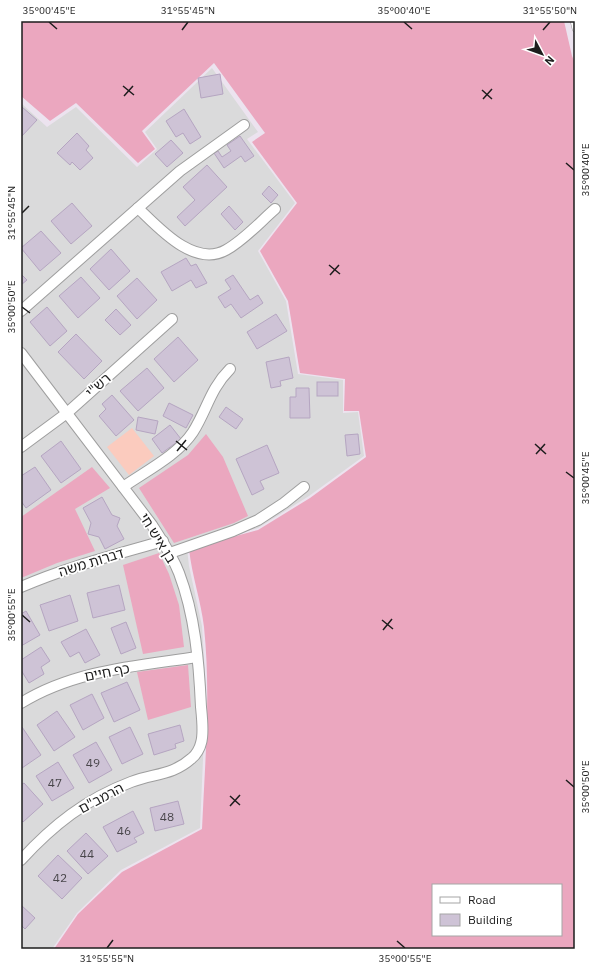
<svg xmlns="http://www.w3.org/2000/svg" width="596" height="970" font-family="'IBM Plex Sans','Noto Sans Hebrew',sans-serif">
	<rect width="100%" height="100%" fill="#ece3ef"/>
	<polygon fill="#dadadb" points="212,68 258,132 247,139 295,203 258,251 286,301 298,374 343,380 343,413 358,412 364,456 309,496 258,528 187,548 189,566 202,626 206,691 200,828 121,870 77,913 52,949 21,949 21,103 47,127 76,107 137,167 157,149 145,132"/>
	<g fill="#eba7bf" fill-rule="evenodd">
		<path d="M21,21H564L572,56L575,63V949H54L78,914L122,872L202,829C205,762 211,694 204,627C201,601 192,576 189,549L258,530L310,498L366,457L359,411H344L345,379L300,373L288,301L260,251L297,203L252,142L265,133L214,63L142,131L155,149L138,163L76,103L50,121L21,96ZM433,885H561V935H433Z"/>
		<polygon points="206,434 223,457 248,516 234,523 174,543 139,488 188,455"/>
		<polygon points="92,467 110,488 75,509 95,551 57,563 21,578 21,517"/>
		<polygon points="159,553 169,574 179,605 184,647 143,654 123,565"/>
		<polygon points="188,665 191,707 148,720 137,672"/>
	</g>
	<polygon fill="#fbcbbe" points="132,428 154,456 129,475 107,447"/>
	<g fill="#cec3d6" stroke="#b5a5c1">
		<polygon points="220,74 223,94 201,98 198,78"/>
		<polygon points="22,107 37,120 21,137 21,108"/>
		<polygon points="184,109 201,137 190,144 183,133 176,137 166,121"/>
		<polygon points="77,133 89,146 86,150 93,158 80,170 72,162 70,165 57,153"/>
		<polygon points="240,136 254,156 245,162 241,156 224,168 214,153 218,151 222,157 231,151 227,145"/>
		<polygon points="171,140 183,153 167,167 155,154"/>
		<polygon points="207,165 227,187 185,226 177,217 195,200 183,187"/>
		<polygon points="269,186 278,195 271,203 262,194"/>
		<polygon points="72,203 92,226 71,244 51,221"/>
		<polygon points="229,206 243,222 235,230 221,214"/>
		<polygon points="41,231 61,253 40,271 21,248"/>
		<polygon points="111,249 130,271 109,290 90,269"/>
		<polygon points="186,258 191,266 196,264 207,283 196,288 191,280 172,291 161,272"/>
		<polygon points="21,274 27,280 21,285"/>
		<polygon points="233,275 250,300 258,295 263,303 241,318 231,304 225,308 218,297 231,289 225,280"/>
		<polygon points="81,277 100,298 78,318 59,296"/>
		<polygon points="137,278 157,300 137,319 117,296"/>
		<polygon points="47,307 67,331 50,346 30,322"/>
		<polygon points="116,309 131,325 120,335 105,320"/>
		<polygon points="276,314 287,331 257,349 247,332"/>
		<polygon points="76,334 102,361 84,379 58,352"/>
		<polygon points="178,337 198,360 174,382 154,359"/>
		<polygon points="289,357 293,378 280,381 281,386 271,388 266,362"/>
		<polygon points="147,368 164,388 138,411 120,391"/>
		<rect x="317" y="382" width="21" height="14"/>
		<polygon points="296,388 309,388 310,418 290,418 290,397 296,397"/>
		<polygon points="112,395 134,420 116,436 99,416 106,409 102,404"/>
		<polygon points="169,403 193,415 186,428 163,416"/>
		<polygon points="226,407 243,419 236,429 219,417"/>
		<polygon points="138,417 158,421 155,434 136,430"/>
		<polygon points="170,425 181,439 162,453 152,439"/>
		<polygon points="358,434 360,454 347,456 345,435"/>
		<polygon points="61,441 81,469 61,483 41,456"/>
		<polygon points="267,445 279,473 260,481 264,489 252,495 236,459"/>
		<polygon points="35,467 51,490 26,508 21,501 21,476"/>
		<polygon points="102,497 112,515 120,518 117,526 124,539 105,549 99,537 88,534 91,523 83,508"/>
		<polygon points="119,585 125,610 93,618 87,593"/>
		<polygon points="70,595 78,621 49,631 40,605"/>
		<polygon points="26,611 40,635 21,646 21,614"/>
		<polygon points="126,622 136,648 121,654 111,628"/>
		<polygon points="86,629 100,655 85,663 79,652 70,657 61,642"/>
		<polygon points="41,647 50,661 41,667 44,674 29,683 21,670 21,660"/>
		<polygon points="127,682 140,710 114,722 101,693"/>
		<polygon points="92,694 104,718 83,730 70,705"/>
		<polygon points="57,711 75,737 54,751 37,725"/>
		<polygon points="180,725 184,741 175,744 176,748 154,755 148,734"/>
		<polygon points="22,727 41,755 22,768 21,766 21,728"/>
		<polygon points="130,727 143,754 122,764 109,737"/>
		<polygon points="96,742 112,770 89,783 73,755"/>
		<polygon points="58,762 74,788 52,801 36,776"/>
		<polygon points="24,783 43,804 23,822 21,820 21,785"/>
		<polygon points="178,801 184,824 155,831 150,808"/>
		<polygon points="133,811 144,833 134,838 137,842 117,852 103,827"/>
		<polygon points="86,833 108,856 88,874 67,851"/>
		<polygon points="58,855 82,878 62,899 38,876"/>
		<polygon points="21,905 35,918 25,929 21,925"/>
	</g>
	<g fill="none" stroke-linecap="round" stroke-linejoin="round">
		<g stroke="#9e9e9e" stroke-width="6">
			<polyline id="lane" points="573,21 575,29"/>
		</g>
		<g stroke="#9e9e9e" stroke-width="12">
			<g id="street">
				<path d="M138,208C158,227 194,268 226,250C244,240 259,223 275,209"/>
				<polyline points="21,311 180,171 244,125"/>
				<path d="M21,353L152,525C162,541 172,555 179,573C195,615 199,662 201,707C202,717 204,734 201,743C200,748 196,755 192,758C172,776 154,773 131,782C86,799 53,825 21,860"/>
				<polyline points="21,447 67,413 172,319"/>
				<path d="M123,487C146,471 178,455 193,432C207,410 210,389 230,369"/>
				<polyline points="170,553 233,531 258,520 284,503 304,487"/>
				<path d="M21,587C67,567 115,555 163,541"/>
				<path d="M21,703C74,670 137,666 197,657"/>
			</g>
		</g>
		<use href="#lane" stroke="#fff" stroke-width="5"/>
		<use href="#street" stroke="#fff" stroke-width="10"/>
	</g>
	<path fill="none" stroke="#1d1d1d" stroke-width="1.5" d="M49,22L57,29M404,22L412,29M182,30L188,22M543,30L550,22M123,86L134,95M482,90L492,99M124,96L133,86M483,99L492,89M566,163L574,170M22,213L29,206M329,265L340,274M330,275L339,265M22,307L30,313M176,441L187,450M535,444L546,454M177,451L186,440M536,454L545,444M566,472L574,478M22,615L30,622M382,620L393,629M383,630L392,619M566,780L574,787M230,796L240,805M230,806L240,795M397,941L405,948M107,948L113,940"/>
	<g text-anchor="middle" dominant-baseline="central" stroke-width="3.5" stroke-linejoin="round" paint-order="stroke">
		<g font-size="12" fill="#49464b">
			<text x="93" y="762">49</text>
			<text x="55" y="782">47</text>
			<text x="167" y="816">48</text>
			<text x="124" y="830">46</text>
			<text x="87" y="853">44</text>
			<text x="60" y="877">42</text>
		</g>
		<g font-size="14" fill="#1d1d1d" stroke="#fff">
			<text transform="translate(98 385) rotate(-42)">רש"י</text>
			<text transform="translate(158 538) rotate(58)">בן איש חי</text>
			<text transform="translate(91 562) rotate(-17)">דברות משה</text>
			<text transform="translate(107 672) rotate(-11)">כף חיים</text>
			<text transform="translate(101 798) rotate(-28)">הרמב"ם</text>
		</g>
	</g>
	<rect width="596" height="970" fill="none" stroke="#ffffff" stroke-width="44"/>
	<rect x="432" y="884" width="130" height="52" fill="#ffffff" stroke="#a5a5a5"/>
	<rect x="440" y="897" width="20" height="6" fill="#ffffff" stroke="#a5a5a5"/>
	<text x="468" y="904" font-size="12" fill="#1d1d1d">Road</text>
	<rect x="440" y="914" width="20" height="12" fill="#cec3d6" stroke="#a5a5a5"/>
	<text x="468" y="924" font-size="12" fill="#1d1d1d">Building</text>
	<g transform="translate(542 54) rotate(131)" stroke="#ffffff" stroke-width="3" paint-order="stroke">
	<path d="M0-3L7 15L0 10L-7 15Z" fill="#1d1d1d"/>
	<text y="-6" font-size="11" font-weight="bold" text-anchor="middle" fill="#1d1d1d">N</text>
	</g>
	<rect x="22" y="22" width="552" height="926" fill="none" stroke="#1d1d1d" stroke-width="1.5"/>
	<g font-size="10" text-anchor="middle" fill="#1d1d1d">
		<text x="49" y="14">35°00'45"E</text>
		<text x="188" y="14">31°55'45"N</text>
		<text x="404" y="14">35°00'40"E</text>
		<text x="550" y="14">31°55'50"N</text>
		<text transform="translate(585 170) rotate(-90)" y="4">35°00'40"E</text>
		<text transform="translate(11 213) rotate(-90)" y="4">31°55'45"N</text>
		<text transform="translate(11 307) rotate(-90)" y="4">35°00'50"E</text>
		<text transform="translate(585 478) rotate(-90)" y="4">35°00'45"E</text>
		<text transform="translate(11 615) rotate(-90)" y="4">35°00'55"E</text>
		<text transform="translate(585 787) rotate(-90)" y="4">35°00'50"E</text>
		<text x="107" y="962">31°55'55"N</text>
		<text x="405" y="962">35°00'55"E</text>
	</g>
</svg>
